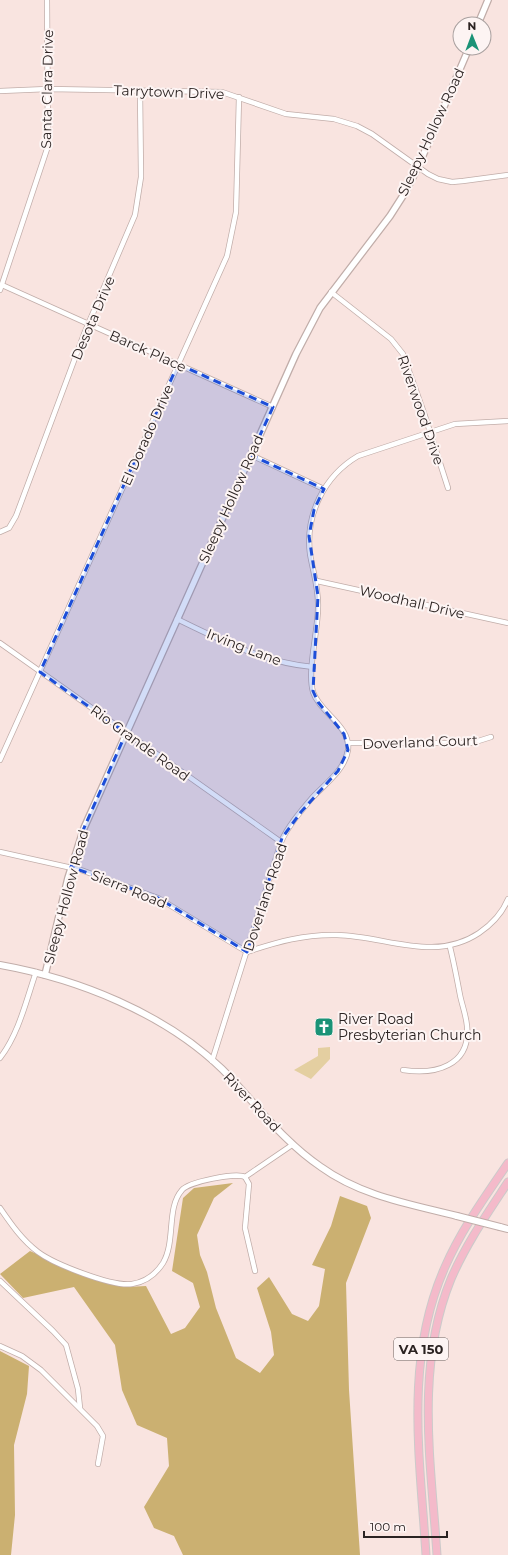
<svg xmlns="http://www.w3.org/2000/svg" width="508" height="1555" font-family="Montserrat,sans-serif">
	<rect width="100%" height="100%" fill="#f9e4e0"/>
	<polygon fill="#e4cfa1" points="330,1047 330,1059 311,1079 294,1070 318,1056 318,1048"/>
	<g fill="#cbb071">
		<polygon points="233,1183 214,1198 197,1235 200,1255 207,1272 216,1308 236,1358 260,1373 274,1355 271,1332 257,1288 269,1277 292,1314 308,1321 319,1306 325,1269 312,1265 331,1226 340,1196 367,1206 371,1218 346,1283 349,1390 360,1555 183,1555 174,1536 154,1528 144,1507 169,1466 167,1438 137,1425 122,1390 115,1345 74,1287 23,1298 0,1274 30,1251 96,1280 127,1287 146,1286 171,1334 185,1328 200,1307 193,1283 172,1271 183,1198 194,1188"/>
		<polygon points="0,1351 29,1366 27,1394 14,1445 15,1515 11,1555 0,1555"/>
	</g>
	<g fill="none" stroke-linecap="round" stroke-linejoin="round">
		<g stroke="#c1ada9" stroke-width="6">
			<g id="minor">
				<polyline points="0,91 48,89 222,92 286,114 334,119 357,126 372,134 428,174 438,179 452,182 463,181 508,175"/>
				<polyline points="2,285 273,407"/>
				<polyline points="0,290 48,146 47,0"/>
				<polyline points="331,292 391,339 403,354 424,413 448,488"/>
				<polyline points="251,455 324,489"/>
				<polyline points="0,532 9,528 16,516 84,334 135,215 141,177 140,90"/>
				<polyline points="317,581 508,623"/>
				<path d="M177,619C220,640 265,663 313,667"/>
				<polyline points="0,643 281,842"/>
				<polyline points="348,743 472,743 491,737"/>
				<polyline points="0,760 227,256 236,212 239,97"/>
				<path d="M0,852L81,870L158,898L247,952C277,942 305,934 337,935C386,936 434,963 479,933C492,924 502,914 508,899"/>
				<path d="M0,1058C19,1033 26,1001 36,972"/>
				<path d="M212,1061L281,842C288,826 301,811 312,798C325,784 345,770 348,750C351,726 320,713 313,692C307,671 318,631 318,608C319,589 313,572 310,554C305,515 324,476 358,456L455,424L508,421"/>
				<path d="M403,1070C435,1075 471,1066 467,1026C466,1015 462,1005 460,995C457,979 454,963 450,947"/>
				<polyline points="245,1177 249,1184 245,1228 255,1271"/>
				<path d="M0,1208C11,1224 22,1240 38,1252C54,1264 112,1287 132,1284C145,1282 156,1274 163,1263C176,1241 166,1208 182,1190C188,1182 237,1172 245,1177L292,1145"/>
				<polyline points="0,1281 53,1331 66,1345 78,1389 80,1408"/>
				<polyline points="0,1346 22,1356 41,1370 97,1426 103,1436 98,1464"/>
			</g>
		</g>
		<g stroke="#c1ada9" stroke-width="8">
			<g id="tertiary">
				<polyline points="478,24 488,0"/>
				<polyline points="45,975 68,878 84,828 296,354 320,308 390,216 406,191 418,167 469,48"/>
			</g>
		</g>
		<g stroke="#c1ada9" stroke-width="8">
			<g id="secondary">
				<path d="M0,965C78,979 164,1013 222,1069C255,1102 282,1141 321,1167C361,1196 410,1204 457,1216"/>
				<polyline points="500,1227 508,1229"/>
			</g>
		</g>
		<g stroke="#cccaca" stroke-width="9">
			<g id="trunk">
				<path d="M426,1555C420,1458 404,1359 445,1267C461,1230 485,1197 508,1163"/>
				<path d="M437,1555C431,1462 415,1367 451,1279C466,1244 487,1214 508,1182"/>
			</g>
		</g>
		<use href="#minor" stroke="#fff" stroke-width="4.5"/>
		<use href="#tertiary" stroke="#fff" stroke-width="5.5"/>
		<use href="#secondary" stroke="#fff" stroke-width="6"/>
		<use href="#trunk" stroke="#f4baca" stroke-width="7"/>
		<g stroke="#c1ada9" stroke-width="8" stroke-linecap="butt">
			<polyline id="secondary-bridge" points="457,1216 500,1227"/>
		</g>
		<use href="#secondary-bridge" stroke="#fff" stroke-width="6"/>
	</g>
	<path fill="#1d4ed8" fill-opacity="0.2" stroke="#1d4ed8" stroke-width="3" stroke-dasharray="8 5" stroke-linejoin="round" d="M178,364L273,407L251,455L324,489L314,510L309,536L318,596L313,691L318,702L344,734L348,750L338,771L301,812L282,838L247,952L158,898L71,867L84,828L126,733L40,672Z"/>
	<defs>
		<g id="church-square" transform="scale(1)"><rect x="-9" y="-9" width="18" height="18" rx="4" fill="#1b9377" stroke="#fdf4f3"/><path d="M-1.2-6h2.4v3.5h3.3v2.4h-3.3V6h-2.4V-.1h-3.3v-2.4h3.3Z" fill="#fff"/></g>
	</defs>
	<g fill-rule="evenodd">
		<use href="#church-square" x="324" y="1027"/>
	</g>
	<g text-anchor="middle" dominant-baseline="central" stroke-width="4" stroke-linejoin="round" paint-order="stroke">
		<rect fill="#fdf4f3" stroke="#6a6261" stroke-width="1" x="394" y="1338" width="54" height="22" rx="3"/>
		<g font-size="13" font-weight="bold" fill="#2b2322">
			<text x="421" y="1349">VA 150</text>
		</g>
		<g font-size="14" fill="#2b2322" stroke="#fdf4f3">
			<text transform="translate(47 89) rotate(-89)">Santa Clara Drive</text>
			<text transform="translate(169 92) rotate(2)">Tarrytown Drive</text>
			<text transform="translate(431 132) rotate(-65)">Sleepy Hollow Road</text>
			<text transform="translate(93 318) rotate(-67)">Desota Drive</text>
			<text transform="translate(148 351) rotate(24)">Barck Place</text>
			<text transform="translate(421 410) rotate(71)">Riverwood Drive</text>
			<text transform="translate(147 435) rotate(-66)">El Dorado Drive</text>
			<text transform="translate(231 499) rotate(-66)">Sleepy Hollow Road</text>
			<text transform="translate(412 602) rotate(13)">Woodhall Drive</text>
			<text transform="translate(244 647) rotate(21)">Irving Lane</text>
			<text transform="translate(420 742) rotate(-2)">Doverland Court</text>
			<text transform="translate(140 743) rotate(36)">Rio Grande Road</text>
			<text transform="translate(129 889) rotate(22)">Sierra Road</text>
			<text transform="translate(66 897) rotate(-75)">Sleepy Hollow Road</text>
			<text transform="translate(265 897) rotate(-72)">Doverland Road</text>
			<text transform="translate(252 1102) rotate(47)">River Road</text>
		</g>
		<g font-size="14" fill="#2b2322" stroke="#fdf4f3" text-anchor="start">
			<text x="338" y="1019">River Road<tspan x="338" dy="16">Presbyterian Church</tspan></text>
		</g>
	</g>
	<g transform="translate(472 36) rotate(359)"><circle r="19" fill="#fdf4f3" stroke="#a9a09f"/>
	<path d="M0-3L7 15L0 10L-7 15Z" fill="#1b9377"/>
	<text y="-6" font-size="11" font-weight="bold" text-anchor="middle" fill="#2b2322">N</text>
	</g>
	<path d="M364 1531v6h83v-6" fill="none" stroke="#2b2322" stroke-width="2"/>
	<text x="370" y="1531" font-size="12" fill="#2b2322" stroke="#fdf4f3" stroke-width="3" paint-order="stroke">100 m</text>
</svg>
